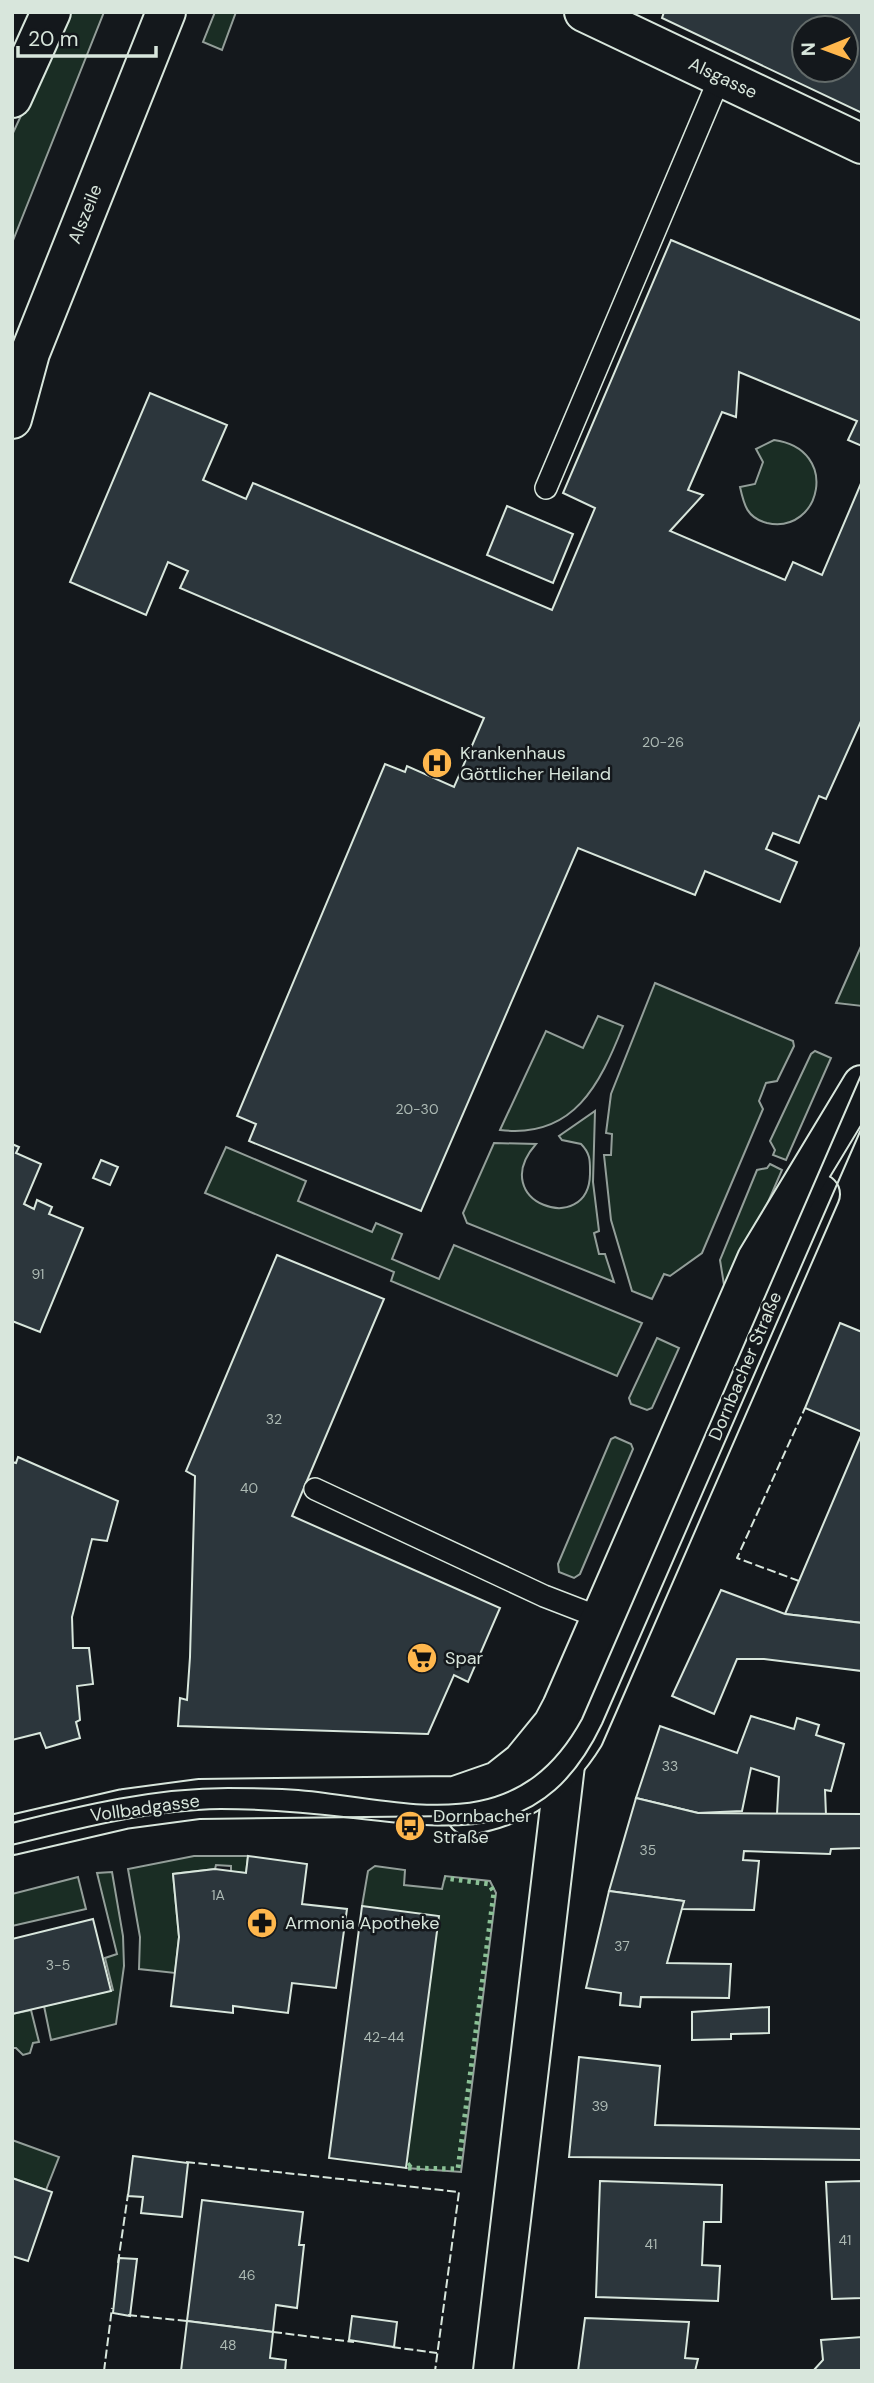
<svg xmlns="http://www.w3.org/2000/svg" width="874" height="2383" font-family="'DM Sans',sans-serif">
	<rect width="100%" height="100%" fill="#14181c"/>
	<g fill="#1a2d24" stroke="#939e99" stroke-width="2">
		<polygon points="69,12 104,12 12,243 12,135"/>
		<polygon points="215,12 236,12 222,50 203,42"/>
		<path d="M774,440C841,449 821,535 767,523C747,518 744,505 740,487L755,484L763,462L756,449Z"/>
		<polygon points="862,944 862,1006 836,1003"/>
		<polygon points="655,983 793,1041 794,1046 777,1081 766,1083 759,1101 763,1109 702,1253 670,1276 664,1274 652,1299 632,1291 611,1220 604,1155 611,1155 612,1134 606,1133 611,1094"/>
		<path d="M598,1016L623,1026C600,1084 574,1139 500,1130L546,1031L583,1048Z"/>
		<polygon points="815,1051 831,1058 786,1160 773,1155 775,1150 770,1141 811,1054"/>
		<path d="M595,1111L593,1182L599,1231L594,1233L599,1254H605L614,1282L467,1223L463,1213L494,1143L536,1144C485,1202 589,1238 590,1174C590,1162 591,1154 581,1144L562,1140L559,1136Z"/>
		<polygon points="226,1147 306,1181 298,1201 372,1232 376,1223 402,1234 392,1259 439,1279 454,1245 642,1323 617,1376 391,1281 394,1272 205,1193"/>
		<polygon points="770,1164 782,1170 729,1292 725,1291 720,1260 757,1170 767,1168"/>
		<polygon points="657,1338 679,1348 652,1408 647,1410 631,1404 629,1398"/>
		<polygon points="615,1437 631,1444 633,1449 580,1574 574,1578 559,1572 558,1564 611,1439"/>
		<polygon points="194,1856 248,1856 246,1873 231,1872 231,1866 216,1865 215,1869 173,1874 179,1937 175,1973 139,1969 140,1937 128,1869"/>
		<polygon points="375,1866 405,1870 404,1885 442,1889 445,1876 490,1881 496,1893 461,2172 406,2168 362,1906 368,1871"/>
		<polygon points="112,1872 123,1936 124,1966 116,2024 51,2040 44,2006 113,1990 105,1958 117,1954 97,1873"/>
		<polygon points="78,1877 86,1909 12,1926 12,1894"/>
		<polygon points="31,2010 39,2042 33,2043 30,2053 23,2055 16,2048 12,2048 12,2014"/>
		<polygon points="12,2140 59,2157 46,2190 12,2178"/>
	</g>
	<g fill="#2c363c" stroke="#d8e6dc" stroke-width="2" fill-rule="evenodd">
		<path d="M664,12H862V113L662,18ZM804,28H846V70H804Z"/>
		<polygon points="671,240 862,321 862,446 848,440 857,421 739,372 736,417 722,412 688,490 703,495 670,531 785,580 793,562 822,575 862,481 862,719 826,799 819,796 799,843 773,833 766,849 797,862 780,902 705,871 695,895 578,848 421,1211 249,1141 256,1124 237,1116 385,764 405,772 407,766 454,787 484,718 180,588 188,571 168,562 146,615 70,582 150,393 227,425 203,480 246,499 253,483 552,610 595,508 563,493"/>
		<polygon points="507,506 573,534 553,583 487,555"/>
		<polygon points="12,1144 19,1147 16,1153 41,1164 24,1204 34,1209 37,1200 52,1207 49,1214 83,1228 40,1332 12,1321"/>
		<polygon points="101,1160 118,1167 110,1185 93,1178"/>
		<polygon points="277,1255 384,1299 292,1516 500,1608 468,1682 454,1675 428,1734 178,1726 180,1698 187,1700 190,1657 195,1476 186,1471"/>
		<polygon points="840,1323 862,1332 862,1432 805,1408"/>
		<polygon points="862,1433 862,1623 785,1614 799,1581"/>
		<polygon points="18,1457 118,1501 107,1541 92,1539 72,1617 73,1648 89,1648 93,1684 77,1686 80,1720 76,1722 80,1738 46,1748 40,1733 12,1740 12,1462 16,1463"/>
		<polygon points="721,1590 785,1614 862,1623 862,1671 764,1659 737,1659 714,1714 672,1696"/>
		<polygon points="751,1716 794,1729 797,1718 819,1725 816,1735 844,1744 831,1791 825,1790 826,1815 777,1814 779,1777 751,1768 742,1811 698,1813 636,1798 660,1726 737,1753"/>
		<polygon points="636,1798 698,1813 862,1814 862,1848 831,1849 830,1854 744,1851 743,1860 759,1861 754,1910 681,1909 684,1901 609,1891"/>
		<polygon points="248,1856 307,1864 302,1904 347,1909 336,1988 292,1983 288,2013 233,2006 233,2013 171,2006 179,1937 173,1874 215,1869 246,1873"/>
		<polygon points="609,1891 684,1901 667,1963 731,1964 729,1998 641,1997 640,2007 620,2005 621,1993 586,1988"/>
		<polygon points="362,1906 439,1916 406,2168 329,2158"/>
		<polygon points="93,1919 111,1991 12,2014 12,1939"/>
		<polygon points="769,2007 769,2033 731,2034 731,2039 692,2040 692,2012"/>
		<polygon points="579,2057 660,2066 655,2125 862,2129 862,2160 569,2157"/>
		<polygon points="133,2156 188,2163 182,2217 141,2213 143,2197 128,2196"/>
		<polygon points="12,2178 52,2192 28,2261 12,2256"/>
		<polygon points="600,2181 722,2185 721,2222 704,2222 702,2265 720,2266 718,2301 596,2297"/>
		<polygon points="862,2181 862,2298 832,2299 826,2182"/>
		<polygon points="202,2200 303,2212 299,2245 304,2245 297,2308 276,2305 273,2332 187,2321"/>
		<polygon points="119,2258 137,2259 130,2316 113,2313"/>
		<polygon points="352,2316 397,2322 394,2347 349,2340"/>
		<polygon points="585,2318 689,2322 685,2358 698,2359 695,2371 578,2371"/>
		<polygon points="187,2321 273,2332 270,2358 286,2360 285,2371 181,2371"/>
		<polygon points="862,2337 862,2371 813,2371 823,2360 821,2340"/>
	</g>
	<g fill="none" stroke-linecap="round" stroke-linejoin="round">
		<g stroke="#d8e6dc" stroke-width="24">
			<g id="lane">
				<polyline points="546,488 720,77"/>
				<polyline points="315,1489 544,1596 601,1618"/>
			</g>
		</g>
		<g stroke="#d8e6dc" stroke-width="42">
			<g id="street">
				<polyline points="584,12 862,144"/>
				<polyline points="12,98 51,12"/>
				<polyline points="12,419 30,353 166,12"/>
				<polyline points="493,2371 565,1765"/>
			</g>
		</g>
		<g stroke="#d8e6dc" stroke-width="42">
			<g id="secondary">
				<path d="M467,1815C519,1807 557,1780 584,1736L820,1194"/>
				<polyline points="12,1835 124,1809 199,1799 455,1796 498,1781 522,1762 553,1724 562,1707 757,1259 862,1085"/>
			</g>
		</g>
		<use href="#lane" stroke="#14181c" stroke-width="21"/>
		<use href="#street" stroke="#14181c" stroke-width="38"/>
		<use href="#secondary" stroke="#14181c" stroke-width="38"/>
		<g stroke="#d8e6dc" stroke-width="2">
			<path d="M12,1823C83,1805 154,1788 228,1788C258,1788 288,1788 318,1792C425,1806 520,1832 582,1719L862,1073"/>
			<path d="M12,1845C80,1828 150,1810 221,1809C266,1809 309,1813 353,1818C463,1831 546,1841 602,1724L862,1127"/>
		</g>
		<polyline stroke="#8ac095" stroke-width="5" stroke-dasharray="3.5 5" stroke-linecap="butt" points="411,2164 406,2168 458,2169 494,1892 489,1884 445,1878"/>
		<g stroke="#d8e6dc" stroke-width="2" stroke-dasharray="9 3.5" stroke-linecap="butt">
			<polyline points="799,1581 737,1558 805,1408"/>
			<polyline points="186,2162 459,2192 435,2371"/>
			<polyline points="118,2263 128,2194"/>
			<polyline points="128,2315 187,2321"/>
			<polyline points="273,2332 354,2342"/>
			<polyline points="392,2347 437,2353"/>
			<polyline points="104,2371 112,2308"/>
		</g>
	</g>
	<defs>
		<g id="hospital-disc" transform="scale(1.575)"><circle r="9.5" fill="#ffb74d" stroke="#14181c"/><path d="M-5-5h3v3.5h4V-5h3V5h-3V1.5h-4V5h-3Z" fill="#111"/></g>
		<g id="supermarket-disc" transform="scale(1.575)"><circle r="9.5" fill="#ffb74d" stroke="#14181c"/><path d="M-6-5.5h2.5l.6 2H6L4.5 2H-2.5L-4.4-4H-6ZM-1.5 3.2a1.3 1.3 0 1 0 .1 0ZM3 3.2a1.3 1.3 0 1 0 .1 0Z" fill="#111"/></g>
		<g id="bus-disc" transform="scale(1.575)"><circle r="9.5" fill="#ffb74d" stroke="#14181c"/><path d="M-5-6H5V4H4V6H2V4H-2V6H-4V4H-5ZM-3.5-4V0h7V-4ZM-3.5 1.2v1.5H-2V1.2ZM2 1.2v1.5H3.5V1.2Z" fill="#111"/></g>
		<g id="pharmacy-disc" transform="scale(1.575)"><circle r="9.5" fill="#ffb74d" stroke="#14181c"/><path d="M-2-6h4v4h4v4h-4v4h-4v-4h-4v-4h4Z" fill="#111"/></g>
	</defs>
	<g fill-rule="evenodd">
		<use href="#hospital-disc" x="437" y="763"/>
		<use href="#supermarket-disc" x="422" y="1658"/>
		<use href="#bus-disc" x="410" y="1826"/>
		<use href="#pharmacy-disc" x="262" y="1923"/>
	</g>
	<g text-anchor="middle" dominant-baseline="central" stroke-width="5" stroke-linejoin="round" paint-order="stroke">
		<g font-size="14" fill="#adbab4">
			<text x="663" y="742">20-26</text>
			<text x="417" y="1109">20-30</text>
			<text x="38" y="1274">91</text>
			<text x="274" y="1419">32</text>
			<text x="249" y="1488">40</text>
			<text x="670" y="1766">33</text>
			<text x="648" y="1850">35</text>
			<text x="218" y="1895">1A</text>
			<text x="622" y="1946">37</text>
			<text x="58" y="1965">3-5</text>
			<text x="384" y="2037">42-44</text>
			<text x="600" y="2106">39</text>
			<text x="845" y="2240">41</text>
			<text x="651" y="2244">41</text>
			<text x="247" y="2275">46</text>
			<text x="228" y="2345">48</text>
		</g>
		<g font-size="18" fill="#d8e6dc" stroke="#14181c">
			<text transform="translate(723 78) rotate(25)">Alsgasse</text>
			<text transform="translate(85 214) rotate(-68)">Alszeile</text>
			<text transform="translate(745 1366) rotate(-67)">Dornbacher Straße</text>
			<text transform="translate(145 1808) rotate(-8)">Vollbadgasse</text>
		</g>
		<g font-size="18" fill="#d8e6dc" stroke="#14181c" text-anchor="start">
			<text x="460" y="753">Krankenhaus<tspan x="460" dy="21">Göttlicher Heiland</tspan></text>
			<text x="445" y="1658">Spar</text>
			<text x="433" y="1816">Dornbacher<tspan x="433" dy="21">Straße</tspan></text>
			<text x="285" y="1923">Armonia Apotheke</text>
		</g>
	</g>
	<rect width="874" height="2383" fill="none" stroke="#d8e6dc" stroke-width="28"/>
	<g transform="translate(825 49) rotate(269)"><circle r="33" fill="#14181c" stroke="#626a69" stroke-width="2"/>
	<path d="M0-5L12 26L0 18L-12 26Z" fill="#ffb74d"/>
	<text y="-10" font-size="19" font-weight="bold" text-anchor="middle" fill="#d8e6dc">N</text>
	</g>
	<path d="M18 46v10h138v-10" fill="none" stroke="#d8e6dc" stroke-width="3.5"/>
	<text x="28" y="46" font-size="21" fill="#d8e6dc" stroke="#14181c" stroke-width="5" paint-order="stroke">20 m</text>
</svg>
